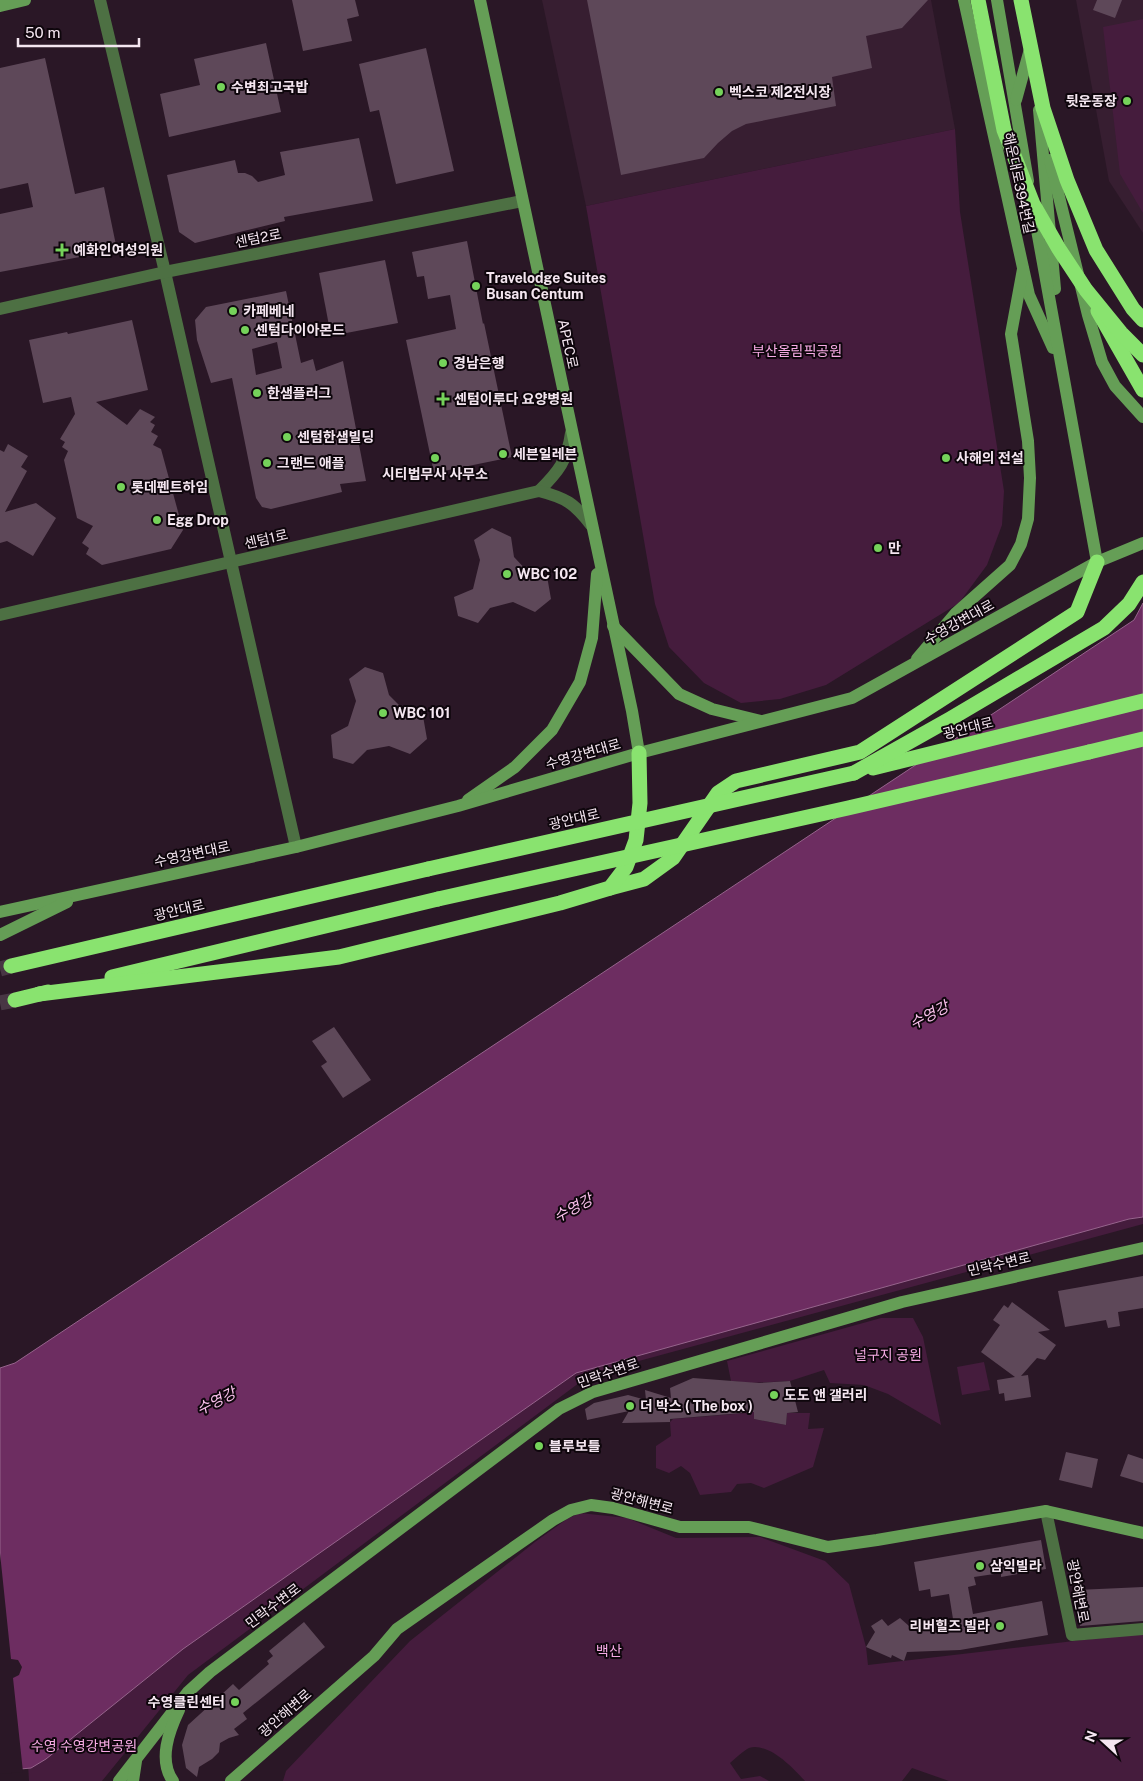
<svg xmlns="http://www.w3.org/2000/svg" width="1143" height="1781" font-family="'Public Sans','Noto Sans KR',sans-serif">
	<rect width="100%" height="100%" fill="#2a1726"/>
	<g fill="#371e31">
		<polygon points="542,0 931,0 955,129 586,206"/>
		<polygon points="1076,0 1143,0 1143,233 1109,181"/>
	</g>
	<g fill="#451c3d">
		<polygon points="1143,19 1143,213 1120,174 1103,27"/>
		<polygon points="955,129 960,212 1004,491 1002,525 987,565 959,603 826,685 780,699 741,703 704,683 669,647 655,604 586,206"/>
		<polygon points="1143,1190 1143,1224 591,1374 188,1675 102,1781 29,1781 27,1748 568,1354"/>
		<polygon points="881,1318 913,1318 923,1337 941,1425 888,1394 864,1385 830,1383 824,1370 790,1381 751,1383 731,1381 727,1361"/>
		<polygon points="984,1362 990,1390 962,1395 957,1367"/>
		<polygon points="750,1406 754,1406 754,1419 786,1425 787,1413 810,1413 808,1429 824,1428 813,1467 764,1488 751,1483 737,1484 731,1492 700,1495 690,1473 681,1466 669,1473 656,1468 656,1446 671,1436 670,1422 673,1419 747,1413"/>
		<path d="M580,1513L627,1518L676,1538L760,1537L825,1561L849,1584L866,1647L868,1665L1143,1633V1781H949L912,1768L902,1781H805C793,1768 769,1742 749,1748C743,1751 736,1758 730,1763L741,1779L760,1776L769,1781H283L286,1771L410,1641L535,1542L567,1519Z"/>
	</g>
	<polygon fill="#6d2d61" stroke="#96648c" points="1143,603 1143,1217 1129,1219 576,1373 183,1649 46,1759 31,1768 0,1771 0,1368 15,1363 1134,620"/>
	<polygon fill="#2a1726" points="0,1553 11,1659 18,1660 22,1667 19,1675 13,1678 23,1772 0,1774"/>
	<g fill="#5e4859" fill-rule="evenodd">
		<polygon points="292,0 355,0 359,16 347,19 352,41 303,51"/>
		<polygon points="587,0 928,0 902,28 866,36 872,68 832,77 836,106 746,124 732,131 718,143 704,158 621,175"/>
		<polygon points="1097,0 1122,0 1115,18 1093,10"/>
		<polygon points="266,43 281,112 169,137 160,94 200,85 194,59"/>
		<polygon points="426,48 454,171 396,184 379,110 370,112 359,64"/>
		<polygon points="45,58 75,194 104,187 117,250 0,272 0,214 33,207 28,183 0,189 0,68"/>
		<polygon points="359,138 373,201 284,217 285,221 195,243 179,232 167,175 235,160 238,173 245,173 252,176 258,182 285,175 280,152"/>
		<polygon points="467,241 483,324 484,323 512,457 434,473 406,340 456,329 450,295 428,299 424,276 417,277 412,252"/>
		<polygon points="385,260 398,323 331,336 319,273"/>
		<path d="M286,291L301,363L313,359L316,371L343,361L366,481L340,484L342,492L271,509L262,507L256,498L232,378L211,383L197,340L195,320L206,307ZM277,342L282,368L256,375L252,349Z"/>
		<polygon points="132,320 148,390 96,402 127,425 140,409 155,417 150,422 155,425 151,432 158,436 153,445 161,449 183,530 171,549 102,565 86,554 89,548 82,543 93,526 77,518 64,460 68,451 62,447 65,442 60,439 75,414 71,397 43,403 29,340 67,332 68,334"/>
		<polygon points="8,444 28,456 21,467 27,471 5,512 36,503 56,518 33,556 7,541 0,543 0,450 4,452"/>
		<polygon points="492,528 511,537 514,557 529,573 547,576 551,599 535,612 513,602 490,608 478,623 458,616 454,597 473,589 480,560 474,540"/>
		<polygon points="365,667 383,673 389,695 404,710 423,716 427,739 410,754 389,746 367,750 353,764 333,758 331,735 348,726 356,701 349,679"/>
		<polygon points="334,1027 371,1080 343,1098 321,1066 327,1062 312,1041"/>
		<polygon points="1143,1276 1143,1308 1118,1312 1120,1326 1108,1328 1106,1320 1065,1327 1058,1291"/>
		<polygon points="1012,1302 1050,1330 1038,1332 1056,1345 1045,1360 1037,1358 1021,1376 1028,1375 1031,1397 1005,1401 1004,1393 999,1394 997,1380 1015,1377 981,1352 1000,1325 993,1320 1004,1305 1008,1308"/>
		<polygon points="693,1378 759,1383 790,1381 798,1412 787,1413 786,1425 754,1419 754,1412 670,1419 670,1422 622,1423 629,1411 587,1420 585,1409 594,1403 628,1395 646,1400 645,1390 671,1398 670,1388"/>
		<polygon points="1066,1452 1098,1459 1092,1488 1059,1480"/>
		<polygon points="1128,1454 1143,1459 1143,1483 1120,1476"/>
		<polygon points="1041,1540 1046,1569 1001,1577 1001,1573 974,1577 976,1585 968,1587 973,1614 1042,1601 1048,1635 960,1650 907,1652 904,1661 892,1655 891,1658 866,1647 875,1632 871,1626 882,1619 888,1626 900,1618 909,1626 953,1619 949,1594 931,1597 930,1589 919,1591 914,1562"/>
		<polygon points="1143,1587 1143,1621 1080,1626 1077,1590"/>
		<polygon points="304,1622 325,1647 243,1713 247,1719 234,1729 239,1735 229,1738 220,1743 219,1752 212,1759 199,1767 197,1777 186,1768 182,1745 188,1725 233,1684 239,1690 269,1664 267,1661 273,1656 269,1651"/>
	</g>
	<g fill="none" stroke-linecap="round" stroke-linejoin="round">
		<g stroke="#483644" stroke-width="15" stroke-dasharray="15 8" stroke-linecap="butt">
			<polyline points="0,969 11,966"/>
			<polyline points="0,1003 15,1000"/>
		</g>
		<g stroke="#4d7043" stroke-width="12">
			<polyline points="100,0 165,272 296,847"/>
			<polyline points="0,309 165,272 522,201"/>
			<path d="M539,491C559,471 567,461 571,433"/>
			<path d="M0,615L539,491C566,498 574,503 591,525"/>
			<polyline points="1046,1511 1072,1635 1143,1629"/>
		</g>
		<g stroke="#659e56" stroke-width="12">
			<polyline points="480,0 632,711 639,753"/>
			<polyline points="964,0 1029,295 1053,348"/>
			<polyline points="997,0 1028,181"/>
			<polyline points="0,6 25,0"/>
			<polyline points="1016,100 1030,49"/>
			<polyline points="1039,110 1055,289"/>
			<polyline points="1050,160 1088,315 1102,362 1115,386 1143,417"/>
			<polyline points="1033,208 1097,562"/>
			<polyline points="613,626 679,694 712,709 761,721"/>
			<polyline points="917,659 956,613 1010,565 1021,544 1028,519 1030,478 1028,441 1011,334 1023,269"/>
			<polyline points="468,800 515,767 552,730 580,682 592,638 597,574"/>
			<polyline points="0,912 296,847 458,806 639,753 852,698 1097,562 1143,543"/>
			<polyline points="0,935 67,902"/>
			<polyline points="119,1781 188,1692 210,1672 559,1409 593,1392 902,1302 1143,1248"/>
			<polyline points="133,1781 136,1761"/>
			<path d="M173,1781C158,1760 169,1731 179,1710"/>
			<polyline points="231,1781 374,1656 397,1629 553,1520 571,1510 591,1505 613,1508 680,1527 749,1527 828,1547 877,1540 1046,1511 1143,1533"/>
		</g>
		<g stroke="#89e36f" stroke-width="15">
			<polyline points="1098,311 1143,390"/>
			<polyline points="1089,752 1143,739"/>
			<polyline points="873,768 1143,701"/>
			<polyline points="854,773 950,719 1104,628 1129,604 1143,582"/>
			<polyline points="610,888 644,879 673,858 718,793 736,781 860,752 1077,612 1097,562"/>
			<polyline points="11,966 428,869"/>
			<polyline points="112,977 438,899"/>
			<polyline points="39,994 339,957 560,903 610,888 626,867 636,840 640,803 639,753"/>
			<polyline points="15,1000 48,992"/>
		</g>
		<g stroke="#89e36f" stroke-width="15">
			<polyline points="978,0 1004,130 1033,204 1059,249 1086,290 1121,333 1143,355"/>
			<polyline points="1021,0 1043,108 1067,180 1096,250 1133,309 1143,320"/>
			<polyline points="428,869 854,773"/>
			<polyline points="438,899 848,808 1089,752"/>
		</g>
	</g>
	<g fill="#75d25a" stroke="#0e060c" stroke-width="2">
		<circle cx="221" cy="87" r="5"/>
		<circle cx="719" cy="92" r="5"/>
		<circle cx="1127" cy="101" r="5"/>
		<path d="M59.5 242.5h5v5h5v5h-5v5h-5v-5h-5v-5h5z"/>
		<circle cx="476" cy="286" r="5"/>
		<circle cx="233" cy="311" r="5"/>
		<circle cx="245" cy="330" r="5"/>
		<circle cx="443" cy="363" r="5"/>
		<circle cx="257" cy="393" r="5"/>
		<path d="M440.5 391.5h5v5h5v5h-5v5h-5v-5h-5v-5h5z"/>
		<circle cx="287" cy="437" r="5"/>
		<circle cx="503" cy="454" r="5"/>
		<circle cx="435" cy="458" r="5"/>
		<circle cx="946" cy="458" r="5"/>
		<circle cx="267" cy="463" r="5"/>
		<circle cx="121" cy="487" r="5"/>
		<circle cx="157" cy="520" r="5"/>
		<circle cx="878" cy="548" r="5"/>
		<circle cx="507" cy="574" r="5"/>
		<circle cx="383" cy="713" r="5"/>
		<circle cx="774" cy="1395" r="5"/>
		<circle cx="630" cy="1406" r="5"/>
		<circle cx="539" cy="1446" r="5"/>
		<circle cx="980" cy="1566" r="5"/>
		<circle cx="1000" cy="1626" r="5"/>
		<circle cx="235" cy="1702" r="5"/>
	</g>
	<g text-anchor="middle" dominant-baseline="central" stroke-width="4" stroke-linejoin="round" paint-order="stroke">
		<g font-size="14" font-weight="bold" fill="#f4e6f0" stroke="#0e060c" text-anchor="start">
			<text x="231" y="87">수변최고국밥</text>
			<text x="729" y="92">벡스코 제2전시장</text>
			<text x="1117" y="101" text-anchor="end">뒷운동장</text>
			<text x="73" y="250">예화인여성의원</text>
			<text x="486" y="278">Travelodge Suites<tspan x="486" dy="16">Busan Centum</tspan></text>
			<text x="243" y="311">카페베네</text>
			<text x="255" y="330">센텀다이아몬드</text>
			<text x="453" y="363">경남은행</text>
			<text x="267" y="393">한샘플러그</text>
			<text x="454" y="399">센텀이루다 요양병원</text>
			<text x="297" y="437">센텀한샘빌딩</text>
			<text x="513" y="454">세븐일레븐</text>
			<text x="956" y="458">사해의 전설</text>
			<text x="277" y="463">그랜드 애플</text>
			<text x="435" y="474" text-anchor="middle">시티법무사 사무소</text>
			<text x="131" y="487">롯데펜트하임</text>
			<text x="167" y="520">Egg Drop</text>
			<text x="888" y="548">만</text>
			<text x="517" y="574">WBC 102</text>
			<text x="393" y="713">WBC 101</text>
			<text x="784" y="1395">도도 앤 갤러리</text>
			<text x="640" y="1406">더 박스 ( The box )</text>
			<text x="549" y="1446">블루보틀</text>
			<text x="990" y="1566">삼익빌라</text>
			<text x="990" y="1626" text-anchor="end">리버힐즈 빌라</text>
			<text x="225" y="1702" text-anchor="end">수영클린센터</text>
		</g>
		<g font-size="14" fill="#f4e6f0" stroke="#0e060c">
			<text transform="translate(1019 183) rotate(78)">해운대로394번길</text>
			<text transform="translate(258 238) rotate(-11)">센텀2로</text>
			<text transform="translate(568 344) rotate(78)">APEC로</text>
			<text transform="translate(266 539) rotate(-13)">센텀1로</text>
			<text transform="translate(959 622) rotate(-29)">수영강변대로</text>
			<text transform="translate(968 728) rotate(-14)">광안대로</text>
			<text transform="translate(583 754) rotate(-16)">수영강변대로</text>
			<text transform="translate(574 819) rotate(-13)">광안대로</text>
			<text transform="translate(192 854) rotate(-12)">수영강변대로</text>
			<text transform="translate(179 910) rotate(-13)">광안대로</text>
			<text transform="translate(999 1264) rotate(-13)">민락수변로</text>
			<text transform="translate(608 1373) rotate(-19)">민락수변로</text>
			<text transform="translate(642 1501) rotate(15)">광안해변로</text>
			<text transform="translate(1078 1591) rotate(79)">광안해변로</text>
			<text transform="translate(273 1606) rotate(-37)">민락수변로</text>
			<text transform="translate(285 1713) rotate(-41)">광안해변로</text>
		</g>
		<g font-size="14" fill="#f6aae4" stroke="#0e060c">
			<text x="797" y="351">부산올림픽공원</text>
			<text x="888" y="1355">널구지 공원</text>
			<text x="609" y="1651">백산</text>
			<text x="84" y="1746">수영 수영강변공원</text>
		</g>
		<g font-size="15" font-style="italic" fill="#fbc1ed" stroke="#0e060c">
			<text transform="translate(929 1015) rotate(-28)">수영강</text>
			<text transform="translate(573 1208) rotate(-28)">수영강</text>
			<text transform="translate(216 1401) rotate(-27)">수영강</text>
		</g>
	</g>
	<g transform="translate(1103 1741) rotate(291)" stroke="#0e060c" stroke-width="4" paint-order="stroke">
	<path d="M0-4L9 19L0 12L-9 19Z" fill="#f4e6f0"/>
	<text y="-8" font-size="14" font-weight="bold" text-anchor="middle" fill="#f4e6f0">N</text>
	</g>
	<path d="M18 38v8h121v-8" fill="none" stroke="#f4e6f0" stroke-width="2.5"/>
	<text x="25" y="38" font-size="15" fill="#f4e6f0" stroke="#0e060c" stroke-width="4" paint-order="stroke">50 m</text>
</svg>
